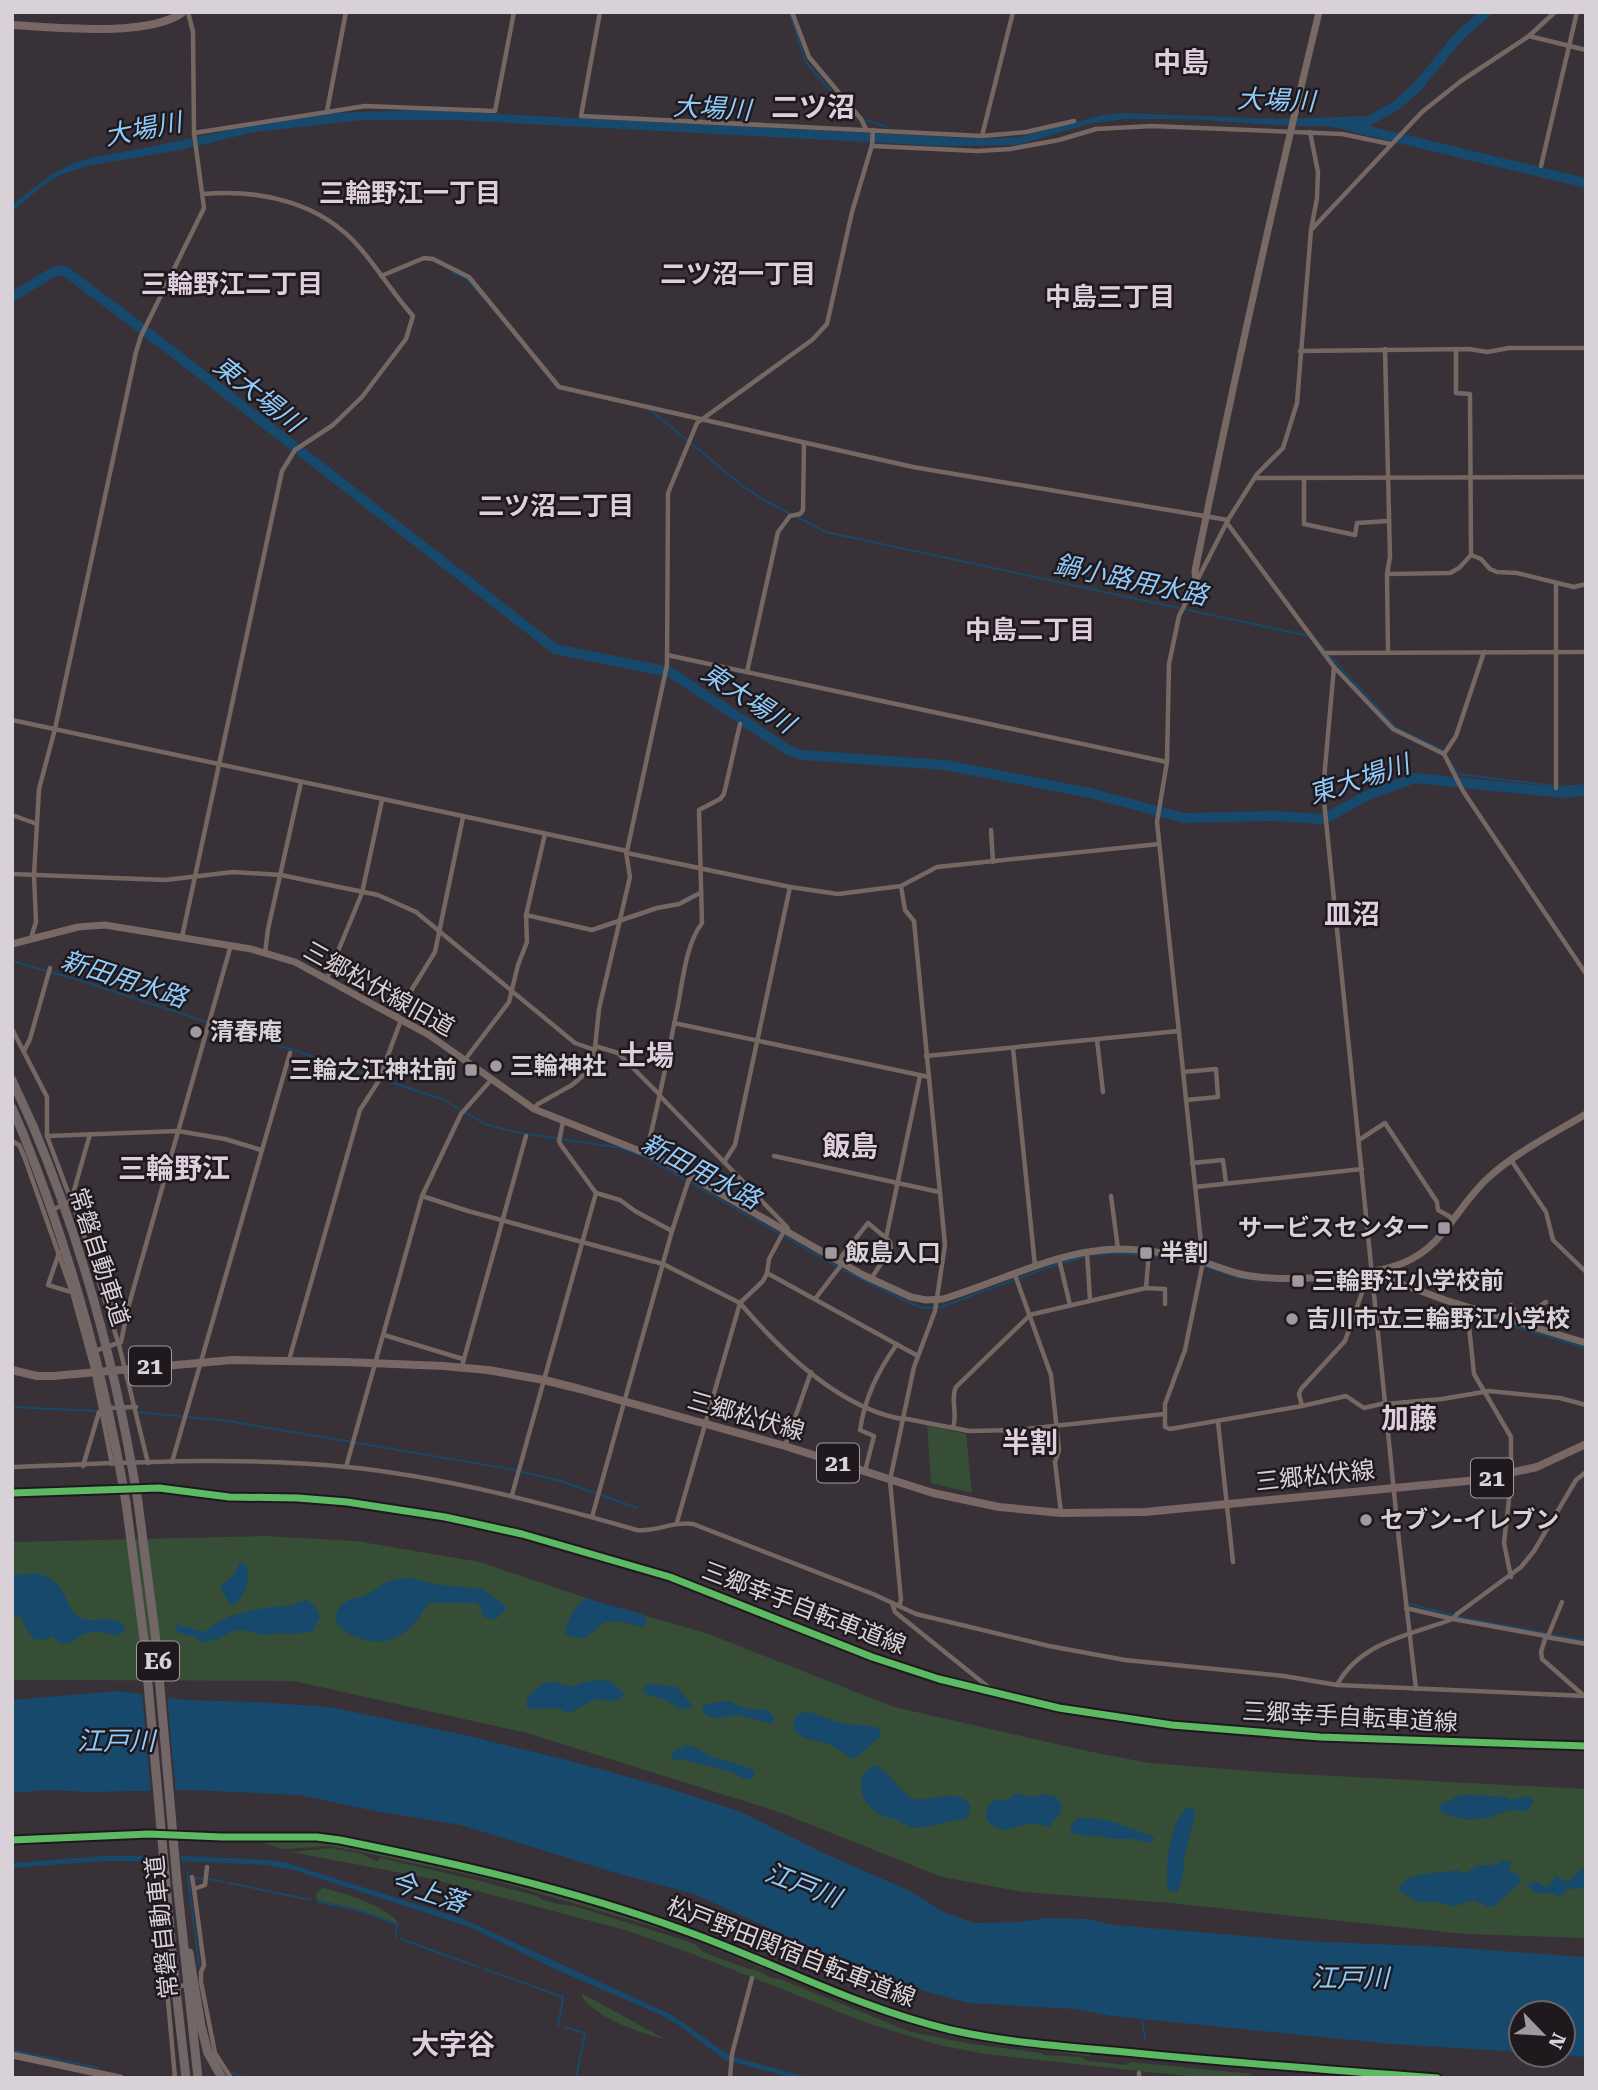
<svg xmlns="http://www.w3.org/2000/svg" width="1598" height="2090" font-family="'Roboto Serif','Noto Sans JP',serif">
	<rect width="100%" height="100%" fill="#383137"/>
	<g fill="#364e35">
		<polygon points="927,1425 966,1434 972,1493 931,1483"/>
		<polygon points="264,1536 356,1541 480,1562 598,1602 706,1633 894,1707 1087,1751 1149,1763 1277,1773 1586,1789 1586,1938 1465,1934 1170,1903 1023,1892 942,1877 776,1811 527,1733 294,1681 12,1680 12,1542"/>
		<polygon points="249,1838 318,1838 351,1844 350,1850 330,1846 282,1849"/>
		<polygon points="352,1844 498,1877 658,1923 747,1955 843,1997 912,2022 961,2033 1084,2049 1091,2056 1119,2060 989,2043 928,2031 858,2007 679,1934 493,1880 351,1850"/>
		<path d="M331,1848L362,1854L377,1862L380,1858L480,1881L537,1896L541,1899L558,1904L574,1906L687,1941L696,1945L703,1952L749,1969C761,1969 768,1980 780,1979L911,2032L972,2044L1042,2053L1044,2055L1081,2057L1089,2061L1126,2065L1130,2062L1140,2063V2065L1141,2063L1253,2074L1239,2078H1210L1139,2071L985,2054L939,2045L867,2023L688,1952L625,1930L428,1878L291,1852Z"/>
		<path d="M322,1888C341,1891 391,1908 399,1924L357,1909L316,1900L317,1893Z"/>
		<path d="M583,1994L665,2039C641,2034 597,2018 582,1997Z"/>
	</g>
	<g fill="#17496c">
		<polygon points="421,110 983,139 1019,137 1102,115 1122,113 1278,119 1364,116 1365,134 1327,126 1295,126 1186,119 1125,119 1088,124 1018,145 941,146 453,120 363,120 255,132 180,150 87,166 60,175 40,188 12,212 12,205 52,174 74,163 94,157 150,147 282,119 336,113"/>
		<path d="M240,1563L246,1565C251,1579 245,1601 231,1606L221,1589L222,1585L233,1576Z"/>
		<path d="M12,1574C23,1577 31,1572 39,1574C68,1581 64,1608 79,1617C92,1626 113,1612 125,1627L124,1632L116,1636C107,1632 91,1630 82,1635C70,1642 65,1651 52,1636L45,1640L34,1639L25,1627L22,1617H12Z"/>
		<path d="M412,1578L432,1584L483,1589L506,1606L505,1611L495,1620L484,1617L481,1614L483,1610L477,1603H429C421,1613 416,1625 405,1632C400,1636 392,1640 385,1641C368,1645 317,1628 343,1604C351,1597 360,1599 368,1594C390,1580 386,1580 412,1578Z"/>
		<path d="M584,1598L643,1614L648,1622L642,1627L618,1621L605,1622L584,1639L565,1634C567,1620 574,1609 584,1598Z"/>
		<path d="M307,1600L314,1605L320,1617L313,1631L292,1634L280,1633L264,1635L242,1630L233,1631L216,1640L201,1642L194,1637L177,1632L176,1624L204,1632C226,1612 256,1609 286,1606C293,1606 300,1601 307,1600Z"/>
		<path d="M604,1680L613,1683L624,1693L621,1699L610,1701L595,1699L570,1713L557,1708L532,1709L526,1706C527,1693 540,1682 554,1682C559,1682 566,1686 571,1687L583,1682Z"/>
		<polygon points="653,1684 677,1687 692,1705 690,1708 680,1709 667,1701 643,1693 643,1689 647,1685"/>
		<polygon points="117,1691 185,1700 258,1702 330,1707 469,1736 567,1760 668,1788 741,1812 830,1856 908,1890 944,1912 974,1923 1017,1922 1048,1918 1087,1919 1115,1925 1305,1941 1446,1947 1586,1957 1586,2057 1557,2055 1563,2055 1563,2013 1521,2013 1521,2052 1392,2044 1111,2016 1076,2009 968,2003 881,1979 694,1894 616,1873 461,1825 380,1812 299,1795 190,1790 87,1792 48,1790 12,1793 12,1700"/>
		<polygon points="728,1701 747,1709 768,1710 775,1719 773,1723 769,1723 739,1715 714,1718 704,1714 702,1708 705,1704"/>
		<path d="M809,1712L840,1723L877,1727L880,1730V1737L857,1757L851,1758C844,1753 834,1746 825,1743C811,1739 789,1739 795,1717L801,1713Z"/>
		<polygon points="687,1745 701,1750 707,1755 752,1769 755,1774 752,1779 744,1779 729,1771 679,1759 674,1761 671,1753"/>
		<path d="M873,1765C891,1770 897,1791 914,1799C934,1801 958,1786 971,1807L967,1819C949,1819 931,1828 914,1828C908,1828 904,1823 899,1821C893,1818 884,1817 878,1814C861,1803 852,1779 873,1765Z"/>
		<polygon points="1016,1794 1033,1797 1046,1794 1057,1798 1062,1806 1059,1815 1049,1827 1034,1823 1003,1830 991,1825 986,1819 986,1812 989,1804 994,1800 1007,1800"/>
		<polygon points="1468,1795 1505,1797 1512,1800 1528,1796 1534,1801 1528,1811 1510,1810 1488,1818 1467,1820 1442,1813 1439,1805 1459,1796"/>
		<path d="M1188,1807L1195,1810C1194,1822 1190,1836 1186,1849C1182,1865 1185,1878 1177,1892L1168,1890C1165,1867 1169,1822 1188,1807Z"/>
		<polygon points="1080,1817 1111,1821 1152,1836 1155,1840 1147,1843 1135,1839 1111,1839 1096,1835 1089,1837 1071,1833 1071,1824"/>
		<polygon points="105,1856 156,1856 156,1861 105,1861 12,1868 12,1863"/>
		<polygon points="181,1856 267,1860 287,1863 463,1919 672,2015 730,2056 811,2078 793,2078 725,2060 680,2026 659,2014 555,1969 470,1927 293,1870 267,1865 181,1861"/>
		<path d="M1504,1860L1512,1862L1508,1871L1518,1874L1521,1882L1493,1907H1488L1473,1900L1453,1907C1446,1902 1425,1901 1417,1902L1399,1890C1405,1869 1441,1875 1457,1870L1465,1874L1478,1865H1494Z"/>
		<polygon points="1581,1869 1586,1870 1586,1888 1567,1889 1560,1897 1551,1893 1536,1893 1528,1887 1530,1883 1537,1882 1546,1887 1553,1882 1555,1875 1568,1882"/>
	</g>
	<polygon fill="#383137" points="142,1691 167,1694 176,1794 151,1795"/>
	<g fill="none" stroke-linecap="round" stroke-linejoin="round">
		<g stroke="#17496c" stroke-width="2">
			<polyline points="790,13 805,61 856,120"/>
			<polyline points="866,120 887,127"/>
			<polyline points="452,272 467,279 485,300"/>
			<polyline points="650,410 687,440"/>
			<polyline points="692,444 744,487 767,502 793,515"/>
			<polyline points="797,517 826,532 1309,636"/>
			<polyline points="1314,638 1327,652"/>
			<polyline points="1330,656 1396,728 1442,750 1458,774 1554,786"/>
			<polyline points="1559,787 1586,785"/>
			<polyline points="12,961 82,981 442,1099 485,1124 515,1132 621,1148 647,1158 847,1272 910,1303 924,1308 941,1307 1057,1264"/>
			<polyline points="1093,1255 1116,1253 1164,1257"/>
			<polyline points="1063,1263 1084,1257"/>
			<polyline points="1194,1263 1240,1278 1252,1279"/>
			<polyline points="1470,1313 1586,1348"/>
			<polyline points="12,1407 98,1411"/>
			<polyline points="138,1412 228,1421 516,1470"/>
			<polyline points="522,1472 561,1481 637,1508"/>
			<polyline points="1410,1604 1460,1617 1586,1641"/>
			<polyline points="187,1871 199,1963 194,1967"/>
			<polyline points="195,1878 203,1879"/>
			<polyline points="209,1879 224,1882"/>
			<polyline points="229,1883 311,1900"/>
			<polyline points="318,1902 358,1910 397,1924 396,1937"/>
			<polyline points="401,1939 478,1967"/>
			<polyline points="485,1969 563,1997 558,2026"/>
			<polyline points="1142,2019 1145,2039"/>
			<polyline points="564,2027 585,2033 576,2078"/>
			<polyline points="12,2050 99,2068"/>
			<polyline points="228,2078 233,2073 246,2078"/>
		</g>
		<g stroke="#17496c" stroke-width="10">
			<polyline points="1352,127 1586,183"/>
			<polyline points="1354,127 1358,127 1397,105 1418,86 1460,35 1487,12"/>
			<polyline points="12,297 55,271 65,271 165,346 555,649 670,672 788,750 802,755 945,765 1090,793 1184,818 1276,816 1321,819 1330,816 1368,795 1415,778 1563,793 1586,791"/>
		</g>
		<g stroke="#766763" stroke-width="4.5">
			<polyline points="600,12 581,116 982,136 1026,132 1074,121"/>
			<polyline points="792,12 809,57 861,119 866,129"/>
			<polyline points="1529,36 1586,50"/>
			<polyline points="327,111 346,12"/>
			<polyline points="1310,132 1318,172 1317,198 1311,230"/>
			<polyline points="194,133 365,106 495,111 514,12"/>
			<polyline points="982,136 1013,12"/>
			<polyline points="872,146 978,151 1010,149 1059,140 1096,129 1152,126 1342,134 1390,144"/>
			<polyline points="1541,166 1577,12"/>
			<polyline points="381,276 424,258 433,259 469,277 559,387 913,467 1228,520"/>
			<polyline points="1385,349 1390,557 1387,574 1388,653"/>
			<polyline points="1300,351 1469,349 1487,352 1509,348 1586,348"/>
			<polyline points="1255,478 1586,477"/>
			<polyline points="1304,478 1304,524 1355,535 1357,523 1388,521"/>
			<polyline points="1227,523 1334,667 1393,729 1444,754 1463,791 1586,974"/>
			<polyline points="1471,555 1481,559 1490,569 1497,572 1517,573 1574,587 1586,584"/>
			<polyline points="1387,574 1450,573 1459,568 1471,555 1470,394 1456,393 1456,349"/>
			<polyline points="1325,653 1586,652"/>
			<polyline points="667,655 1167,762"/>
			<polyline points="1334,667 1323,791 1399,1541 1416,1689"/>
			<polyline points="747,672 778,532 790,516 800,514 803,510 804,443"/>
			<polyline points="12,720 627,851 667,665 668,493 697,423 812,340 827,324 852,212 872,145 873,130"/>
			<polyline points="1444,754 1456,736 1484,652"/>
			<polyline points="1556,788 1556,583"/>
			<polyline points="12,815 37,824"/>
			<polyline points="991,830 993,862"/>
			<polyline points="627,853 790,887 838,894 901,886 937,867 1159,844"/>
			<polyline points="12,874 165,880 233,872 281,875 378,895 416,912 575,1043 595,1050"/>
			<polyline points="526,915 592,930 657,908 679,904 700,893"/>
			<path d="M182,937L282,471L295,450L333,425L362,397L406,339L413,316C394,295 379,270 360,248C321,202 260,189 203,194"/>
			<polyline points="31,938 36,922 34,875 39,789 55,729 136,352 141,336 204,208 194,133 193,32 188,12"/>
			<polyline points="265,953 268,929 301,782"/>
			<polyline points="327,978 362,893 382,800"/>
			<polyline points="396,1015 435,952 463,817"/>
			<polyline points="674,1023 929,1077"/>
			<polyline points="12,1029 47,1097 47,1136 83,1232 119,1345 148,1463"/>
			<polyline points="1097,1040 1103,1092"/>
			<polyline points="595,1046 618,1053 659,1094"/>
			<polyline points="1013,1048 1035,1266"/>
			<polyline points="24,1051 30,1039 50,968"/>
			<polyline points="926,1056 1179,1031"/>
			<polyline points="464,1061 509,1002 518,965 527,942 526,915 545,834"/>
			<polyline points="1183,1072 1216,1069 1218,1097 1186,1100"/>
			<polyline points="660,1096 787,1227 789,1233"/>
			<polyline points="534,1109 538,1104 572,1085 593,1067 599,1009 630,877 626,852"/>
			<polyline points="563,1122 559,1141 561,1145 596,1193 620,1200 635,1211 672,1231"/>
			<polyline points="47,1136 178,1131 225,1139 261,1150"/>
			<polyline points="1359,1140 1385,1123 1437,1202 1438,1210 1454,1219"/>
			<polyline points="12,1141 19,1145 24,1156 72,1292 93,1368 112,1464"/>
			<path d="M646,1153C659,1104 668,1054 678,1005C683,979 686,944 702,923L699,810L720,799L724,794L740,724"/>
			<polyline points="774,1156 939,1192"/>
			<polyline points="1511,1160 1546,1212 1553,1240 1586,1272"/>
			<polyline points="724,1162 735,1145 790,887"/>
			<polyline points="1192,1163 1223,1160 1226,1183"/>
			<polyline points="1195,1187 1362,1169"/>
			<polyline points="422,1196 468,1211 663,1264 740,1303 763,1281 767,1273 769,1259 784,1231"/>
			<polyline points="1111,1196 1118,1249"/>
			<polyline points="52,1210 71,1201 90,1134"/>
			<polyline points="1087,1252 1090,1300"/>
			<polyline points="59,1253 48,1285 71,1292"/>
			<polyline points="1059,1259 1070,1305"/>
			<polyline points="838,1261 868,1223 886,1238 920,1076"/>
			<polyline points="767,1273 918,1356"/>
			<polyline points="1015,1275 1051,1375 1059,1450 1055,1462 1061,1513"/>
			<polyline points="871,1279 891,1248 890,1242 886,1238"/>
			<polyline points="1146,1288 1149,1252"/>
			<polyline points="815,1299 842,1264"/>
			<polyline points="106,1305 110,1303 128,1308"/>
			<polyline points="1511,1305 1520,1319"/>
			<polyline points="1467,1307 1474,1374 1511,1437 1511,1482 1504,1543 1511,1577"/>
			<polyline points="1029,1315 1146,1288 1165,1289 1165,1304"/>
			<polyline points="1519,1323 1520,1319 1546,1302"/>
			<polyline points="384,1335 463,1359"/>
			<polyline points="89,1353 121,1342 128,1308 231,945"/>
			<polyline points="289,1360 360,1110 378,1082 401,1020"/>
			<polyline points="462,1366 526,1136"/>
			<polyline points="1385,1403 1364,1408 1346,1396 1302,1406 1170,1429 1165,1427 1165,1404 1185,1350 1203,1262 1157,822 1167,762 1169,664 1179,616 1228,520 1257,474 1283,448 1297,403 1311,230 1422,112 1461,81 1529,36 1555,12"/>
			<polyline points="1385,1404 1442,1399 1489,1391 1560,1398 1586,1405"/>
			<polyline points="1302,1406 1299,1394 1301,1389 1345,1341 1363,1290 1373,1288"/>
			<polyline points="109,1408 136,1407"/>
			<polyline points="902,1418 969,1431 1017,1430 1164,1414"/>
			<polyline points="1218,1422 1233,1562"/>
			<path d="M953,1427C958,1414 950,1399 956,1387L1029,1316"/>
			<polyline points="785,1446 811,1372"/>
			<polyline points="172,1462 290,1053"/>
			<polyline points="83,1466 99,1412"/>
			<path d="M12,1467C124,1463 236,1456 347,1467C446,1477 542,1503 637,1530C657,1532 672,1521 693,1524L873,1594L916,1614L1049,1646L1125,1660L1284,1676L1337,1685L1586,1696"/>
			<polyline points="346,1467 422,1196 461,1114 491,1080"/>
			<path d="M865,1471L874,1436L860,1430C865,1397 878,1371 897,1344"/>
			<polyline points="512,1495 596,1193"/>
			<polyline points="592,1517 672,1231 690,1176"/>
			<path d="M677,1522L740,1303C780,1350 839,1408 902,1419"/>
			<polyline points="892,1603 895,1612 997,1694"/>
			<polyline points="899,1606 901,1600 890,1480 914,1367 935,1311 945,1245 914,921 905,910 901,886"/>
			<polyline points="1406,1608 1453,1619 1546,1636 1541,1652 1542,1659 1583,1695"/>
			<polyline points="1548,1636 1562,1602"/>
			<polyline points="1546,1637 1586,1644"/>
			<path d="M1337,1685C1361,1641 1411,1635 1453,1619L1457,1614L1521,1567L1534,1551L1576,1480L1586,1472"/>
			<polyline points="207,1867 205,1885 194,1889 204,1965 201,1972 201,1982 215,2053 231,2078"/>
			<polyline points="192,1877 194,1889"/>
			<polyline points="175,2078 167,1989 190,1984"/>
			<polyline points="730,2078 732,2054 752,1978"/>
			<polyline points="1139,2078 1139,2073"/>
		</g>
		<g stroke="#796965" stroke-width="7">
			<path d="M1196,580L1195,571C1233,384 1274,198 1319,12"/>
			<path d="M12,944L78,927L105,925L251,949L295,962L429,1035L534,1109L660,1159L863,1275L911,1297L926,1300L943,1299C1000,1282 1056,1251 1116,1249C1144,1249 1173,1254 1200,1261C1214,1265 1227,1271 1240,1274C1280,1283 1365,1278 1403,1263C1444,1247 1457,1206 1488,1178C1516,1152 1553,1134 1586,1114"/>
			<polyline points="1374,1274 1445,1300 1586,1343"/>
			<polyline points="12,2055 120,2078"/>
		</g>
		<g stroke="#786764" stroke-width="8">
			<path d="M12,25C54,27 149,38 183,12"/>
			<polyline points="12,1370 37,1376 53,1376 232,1360 345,1362 443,1366 488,1370 544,1380 580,1389 785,1446 933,1493 999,1507 1061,1513 1145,1512 1477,1480 1537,1467 1586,1444"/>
		</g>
		<g stroke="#726666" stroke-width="9">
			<polyline points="12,1080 33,1126"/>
			<polyline points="12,1108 22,1131"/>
			<polyline points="138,1502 156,1641 177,1882"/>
			<polyline points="126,1503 144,1639 173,1963"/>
			<polyline points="208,2053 222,2078"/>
		</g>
		<g stroke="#726666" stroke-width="9">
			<path d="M33,1126C84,1247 117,1373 138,1502"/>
			<path d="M22,1131C71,1253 104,1373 126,1503"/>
			<polyline points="177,1882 198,2078"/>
			<polyline points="189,1953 201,2026 208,2053"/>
			<polyline points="173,1963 186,2078"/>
		</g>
		<g stroke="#1f191e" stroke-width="11">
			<g id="cycleway">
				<polyline points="12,1493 159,1488 229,1497 298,1498 347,1502 445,1517 522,1534 670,1577 872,1657 939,1679 1059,1708 1172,1725 1320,1737 1586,1746"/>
				<path d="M12,1840L149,1834L222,1837H317L340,1840C454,1863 570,1889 680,1929C771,1961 857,2008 951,2030C1004,2042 1060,2046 1114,2051C1222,2062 1329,2070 1437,2078"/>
			</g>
		</g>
		<use href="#cycleway" stroke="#5cba63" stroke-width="7"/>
	</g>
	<g fill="#a199a0" stroke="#1f191e" stroke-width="2.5">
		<circle cx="196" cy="1032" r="7"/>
		<circle cx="496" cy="1066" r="7"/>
		<rect x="464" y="1063" width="14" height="14" rx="3.5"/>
		<rect x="1437" y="1221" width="14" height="14" rx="3.5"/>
		<rect x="824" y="1246" width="14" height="14" rx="3.5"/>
		<rect x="1139" y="1246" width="14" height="14" rx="3.5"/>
		<rect x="1291" y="1274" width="14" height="14" rx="3.5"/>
		<circle cx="1292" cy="1319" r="7"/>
		<circle cx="1366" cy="1520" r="7"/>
	</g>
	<g text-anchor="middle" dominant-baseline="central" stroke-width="5" stroke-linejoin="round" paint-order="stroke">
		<g fill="#1f191e" stroke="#a19aa0" stroke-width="2">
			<rect x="129" y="1346.5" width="42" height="39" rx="5"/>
			<rect x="817" y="1443.5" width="42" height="39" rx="5"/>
			<rect x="1471" y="1458.5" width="42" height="39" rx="5"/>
			<rect x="137" y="1641.5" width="42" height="39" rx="5"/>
		</g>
		<g font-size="23" font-weight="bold" fill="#d9d1d8">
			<text x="150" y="1366">21</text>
			<text x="838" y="1463">21</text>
			<text x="1492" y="1478">21</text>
			<text x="158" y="1661">E6</text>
		</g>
		<g font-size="24" fill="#d9d1d8" stroke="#1f191e">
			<text transform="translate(379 989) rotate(29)">三郷松伏線旧道</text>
			<text transform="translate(99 1257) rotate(72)">常磐自動車道</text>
			<text transform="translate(746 1416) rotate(16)">三郷松伏線</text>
			<text transform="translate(1315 1476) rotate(-6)">三郷松伏線</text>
			<text transform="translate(804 1608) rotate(21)">三郷幸手自転車道線</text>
			<text transform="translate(1350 1717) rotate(3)">三郷幸手自転車道線</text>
			<text transform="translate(162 1927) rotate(-96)">常磐自動車道</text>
			<text transform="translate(791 1952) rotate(21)">松戸野田関宿自転車道線</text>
		</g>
		<g font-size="24" font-weight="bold" fill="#d9d1d8" stroke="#1f191e" text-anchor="start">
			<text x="210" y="1032">清春庵</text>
			<text x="510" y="1066">三輪神社</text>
			<text x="457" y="1070" text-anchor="end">三輪之江神社前</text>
			<text x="1430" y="1228" text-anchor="end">サービスセンター</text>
			<text x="845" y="1253">飯島入口</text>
			<text x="1160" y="1253">半割</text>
			<text x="1312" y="1281">三輪野江小学校前</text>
			<text x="1306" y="1319">吉川市立三輪野江小学校</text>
			<text x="1380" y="1520">セブン-イレブン</text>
		</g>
		<g font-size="26" font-style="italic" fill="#8fcbfb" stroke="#1f191e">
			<text transform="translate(1276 100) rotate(2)">大場川</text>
			<text transform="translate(712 108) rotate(3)">大場川</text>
			<text transform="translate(143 129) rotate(-11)">大場川</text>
			<text transform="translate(258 394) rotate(38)">東大場川</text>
			<text transform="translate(1131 580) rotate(12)">鍋小路用水路</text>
			<text transform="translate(748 698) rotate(33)">東大場川</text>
			<text transform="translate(1359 779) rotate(-18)">東大場川</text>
			<text transform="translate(124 979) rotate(18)">新田用水路</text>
			<text transform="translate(701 1171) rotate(28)">新田用水路</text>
			<text x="116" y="1741">江戸川</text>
			<text transform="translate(803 1885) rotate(21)">江戸川</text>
			<text transform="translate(428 1892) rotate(18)">今上落</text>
			<text x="1350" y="1978">江戸川</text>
		</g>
		<g font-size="26" font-weight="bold" fill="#dfcedd" stroke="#1f191e">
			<text x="410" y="193">三輪野江一丁目</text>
			<text x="738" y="274">二ツ沼一丁目</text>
			<text x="232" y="284">三輪野江二丁目</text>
			<text x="1110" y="297">中島三丁目</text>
			<text x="556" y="506">二ツ沼二丁目</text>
			<text x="1030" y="630">中島二丁目</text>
		</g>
		<g font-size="28" font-weight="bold" fill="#dfcedd" stroke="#1f191e">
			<text x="1181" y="62">中島</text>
			<text x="813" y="107">二ツ沼</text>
			<text x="1352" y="914">皿沼</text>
			<text x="646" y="1055">土場</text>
			<text x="850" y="1146">飯島</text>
			<text x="174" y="1168">三輪野江</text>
			<text x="1409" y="1418">加藤</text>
			<text x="1030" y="1442">半割</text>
			<text x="453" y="2044">大字谷</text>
		</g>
	</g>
	<rect width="1598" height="2090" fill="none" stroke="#d9d1d8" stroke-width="28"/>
	<g transform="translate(1542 2034) rotate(115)"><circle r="33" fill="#1f191e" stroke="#696368" stroke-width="2"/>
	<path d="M0-5L12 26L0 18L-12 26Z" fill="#a199a0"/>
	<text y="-10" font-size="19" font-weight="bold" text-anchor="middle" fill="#d9d1d8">N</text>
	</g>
</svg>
